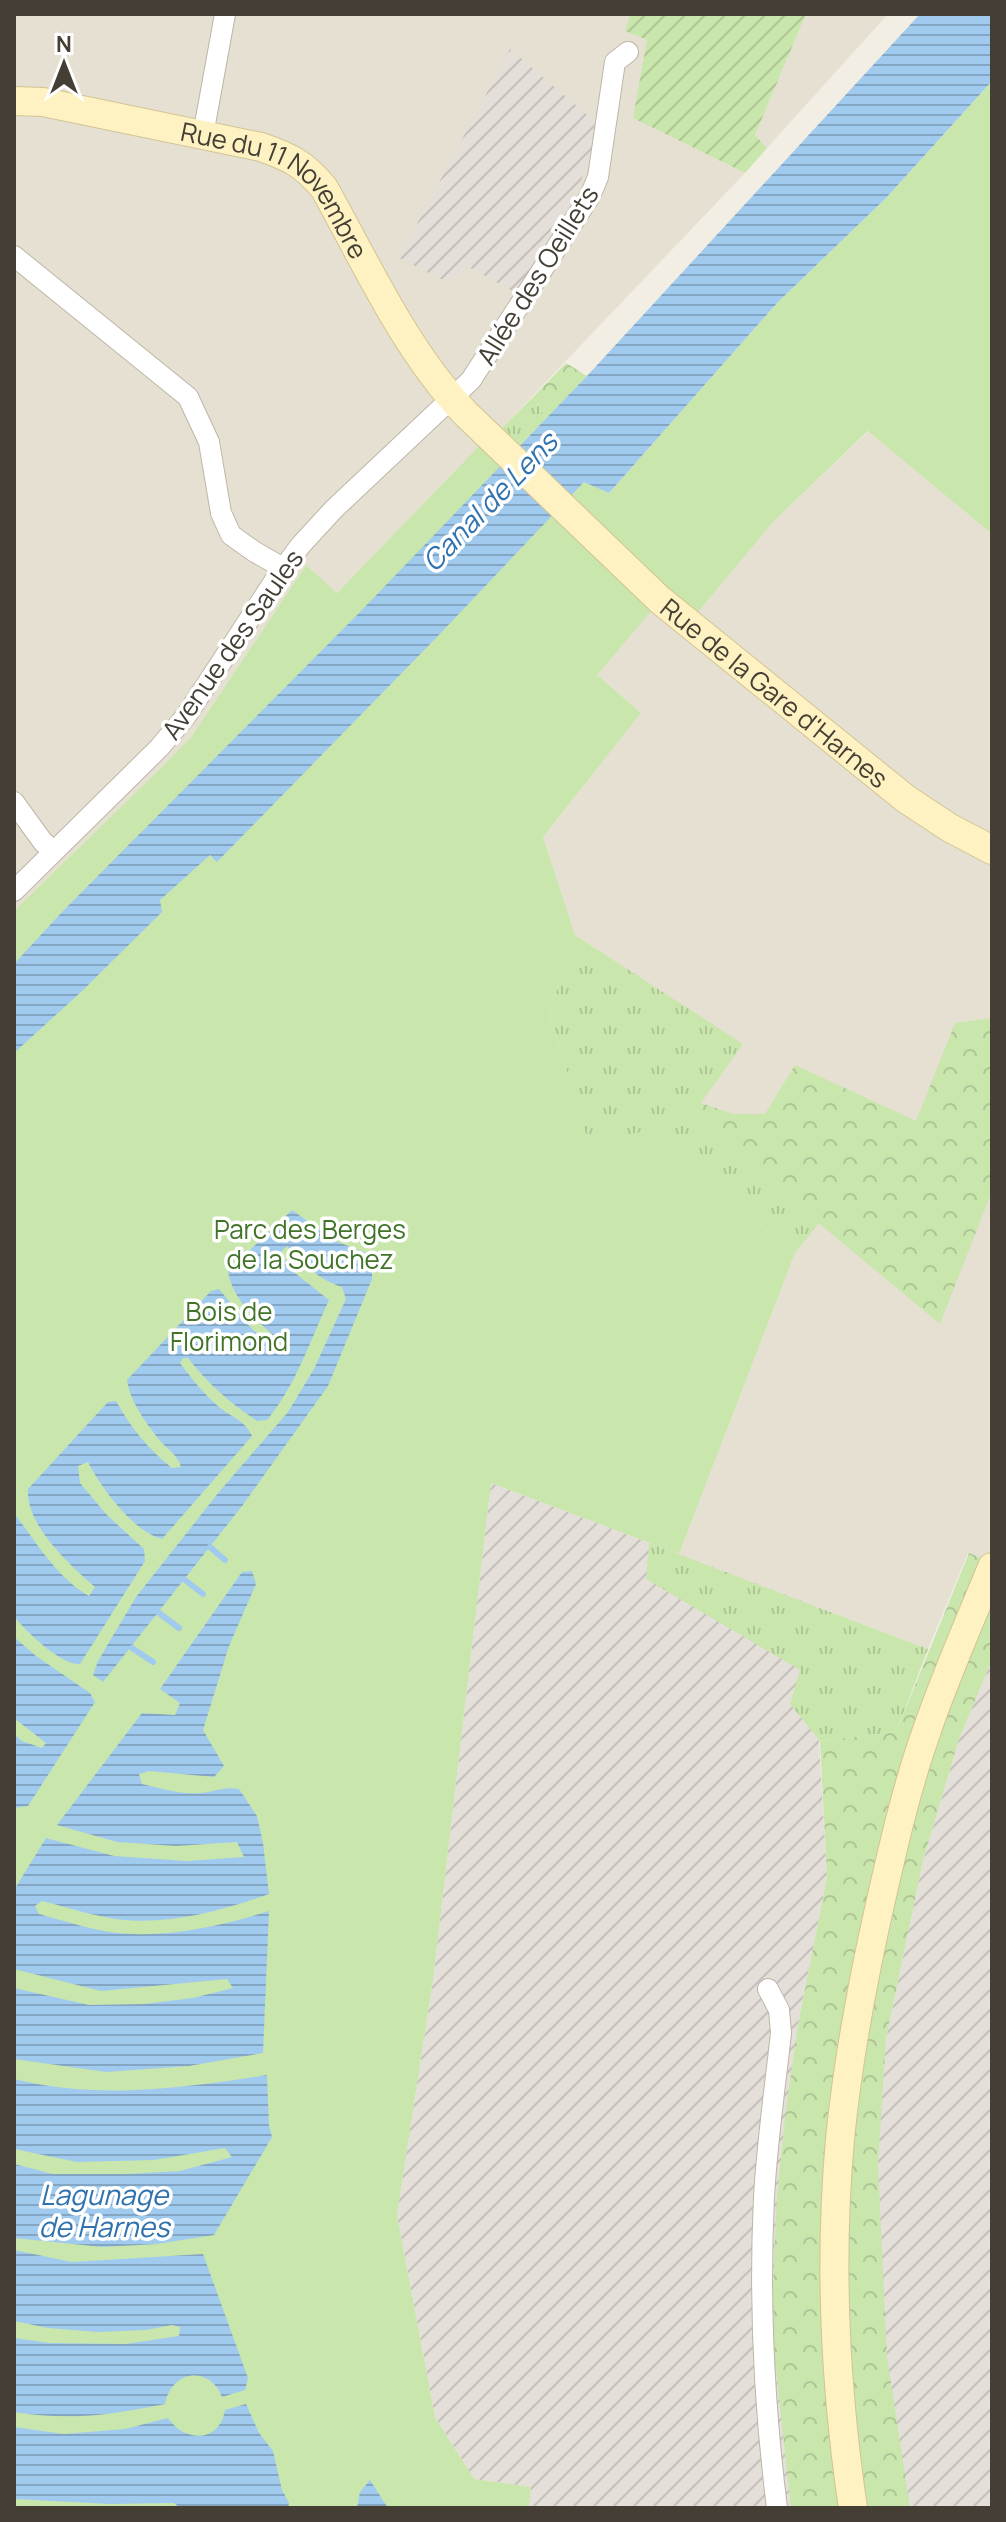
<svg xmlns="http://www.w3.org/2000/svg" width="1006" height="2522" font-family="Manrope,sans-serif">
	<defs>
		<pattern id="industrial-furrows" width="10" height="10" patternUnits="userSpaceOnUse" patternTransform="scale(2)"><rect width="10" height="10" fill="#e4dfd9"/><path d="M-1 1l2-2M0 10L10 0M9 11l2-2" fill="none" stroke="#c5c0bb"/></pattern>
		<pattern id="grass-tufts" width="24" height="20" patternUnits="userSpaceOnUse" patternTransform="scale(2)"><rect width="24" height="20" fill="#c9e6ac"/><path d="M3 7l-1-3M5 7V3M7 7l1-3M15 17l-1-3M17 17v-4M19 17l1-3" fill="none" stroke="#aec695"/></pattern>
		<pattern id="forest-crowns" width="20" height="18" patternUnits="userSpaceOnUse" patternTransform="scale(2)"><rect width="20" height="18" fill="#c9e6ac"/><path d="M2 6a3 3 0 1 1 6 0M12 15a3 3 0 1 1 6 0" fill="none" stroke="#aec695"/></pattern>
		<pattern id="garden-furrows" width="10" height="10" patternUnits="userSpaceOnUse" patternTransform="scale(2)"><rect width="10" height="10" fill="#c9e6ac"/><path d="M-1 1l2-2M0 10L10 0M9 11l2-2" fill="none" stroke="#aec695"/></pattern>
		<pattern id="water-rules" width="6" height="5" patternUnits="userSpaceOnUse" patternTransform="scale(2)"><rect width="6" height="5" fill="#a0cbef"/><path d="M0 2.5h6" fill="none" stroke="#84a6c2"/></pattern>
	</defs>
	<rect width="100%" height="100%" fill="#f2eee4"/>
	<g fill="#e6e0d2">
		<polygon points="14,14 630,14 626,31 647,40 634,118 745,173 502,428 480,445 337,593 305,566 192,736 167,762 14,911"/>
		<polygon points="806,14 888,14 767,148 755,135"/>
		<polygon points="869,431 992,534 992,1562 968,1553 928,1649 679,1554 795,1253 819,1222 691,1117 742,1044 575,935 543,837 641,713 596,675 670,589 698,612 774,521"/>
	</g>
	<g fill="url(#industrial-furrows)">
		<polygon points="510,49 599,125 598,137 582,178 551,240 518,294 465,265 457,277 443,280 399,258"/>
		<polygon points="491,1483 811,1604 827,1877 798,2025 886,2039 923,1861 959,1739 992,1660 992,2508 529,2508 531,2487 474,2479 435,2417 397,2215 433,1980"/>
	</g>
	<g fill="url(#grass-tufts)">
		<polygon points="533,397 546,419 477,489 480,445 502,428"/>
		<polygon points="575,935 743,1044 691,1117 820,1222 795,1253 644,1132 588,1141 549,1013"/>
		<polygon points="649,1543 928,1649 896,1732 820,1741 790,1704 800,1670 646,1579"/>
	</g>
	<g fill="url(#forest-crowns)">
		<polygon points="566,363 587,376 546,419 533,397"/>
		<polygon points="992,1018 992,1191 940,1324 691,1117 701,1103 733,1114 765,1114 795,1065 916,1121 955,1023"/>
		<polygon points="969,1553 992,1562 992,1660 959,1739 923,1861 886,2039 878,2165 887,2356 910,2508 791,2508 774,2351 773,2287 777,2196 786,2109 798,2025 827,1877 820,1741 896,1732"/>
	</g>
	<polygon fill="#c9e6ac" points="992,81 992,534 868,431 774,521 698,612 670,589 597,675 641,713 543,837 575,935 549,1013 588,1140 644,1132 795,1253 679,1554 491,1483 433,1980 397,2215 435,2417 474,2479 531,2487 529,2508 14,2508 14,911 167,762 192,736 306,565 337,593 480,445 584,481 609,493 778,302 886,198"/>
	<polygon fill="url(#garden-furrows)" points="630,14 806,14 755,135 767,148 745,173 633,118 647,40 625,31"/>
	<g fill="url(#water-rules)">
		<polygon points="920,14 992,14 992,81 886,198 778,302 609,493 584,482 436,638 217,862 210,855 160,900 162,912 81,992 14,1053 14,964 63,911 359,613 587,376"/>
		<path d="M292,1210L335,1241L372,1255V1279L328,1386L242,1506L103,1682L93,1675L98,1661L136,1597L219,1492L288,1412L314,1369L346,1299L342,1287C318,1279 304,1265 287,1246L280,1253L295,1273L329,1300C310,1341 296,1385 267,1420L257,1421C230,1403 208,1384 188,1358H183L180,1363C192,1379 204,1394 219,1407C232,1418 244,1419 252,1436L162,1539C134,1532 101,1488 88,1462L78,1466L80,1483L107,1515L144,1549L145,1561L80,1664C62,1666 25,1631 14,1616V1513C37,1543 56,1577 89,1596L95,1587C69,1564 26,1526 28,1489L108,1402L116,1401C131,1428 148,1449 172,1468L181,1467C178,1454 165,1448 157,1437C144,1420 130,1401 127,1380L211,1291L219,1289L252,1329L276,1348H281L283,1344C262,1325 232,1301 228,1271Z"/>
		<path d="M252,1571L256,1584L229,1646L203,1730L224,1766L214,1777L149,1771L139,1774L142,1784C160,1788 182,1795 200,1793C214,1792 224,1786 239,1789L257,1816L263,1843L269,1894C221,1911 166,1926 115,1919C90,1915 66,1907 42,1901L35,1906L39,1914C65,1921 91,1930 117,1933C168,1938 222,1926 269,1911L263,2053L189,2066L106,2072L14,2059V1988L89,2005L144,2004L193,1998L233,1988L227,1979L101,1991L14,1969V1890L46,1838L114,1856L187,1861L244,1857L237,1842L176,1846L117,1842L57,1825L142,1713L175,1715L180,1703L160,1689L242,1572Z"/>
		<polygon points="14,1637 36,1656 90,1693 95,1702 28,1806 14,1808 14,1734 22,1741 42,1748 46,1743 14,1718"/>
		<path d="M267,2075L269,2125L272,2137L214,2235L157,2244L102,2247L14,2238V2164L53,2174H126L180,2171L232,2157L225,2148L154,2160L77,2162L14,2149V2079C97,2100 183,2088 267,2075Z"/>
		<path d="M14,2250L72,2262L203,2254L248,2378L245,2390L222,2397C210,2366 172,2369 165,2404C112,2415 68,2421 14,2412V2338L50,2343L125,2344L179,2336L180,2327L172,2325L146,2330L98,2332L48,2328L14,2321Z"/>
		<path d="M246,2404L259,2433L273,2451L282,2490L289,2503L288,2508H180L174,2503L110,2504L14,2499V2427L64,2434L125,2429L168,2418C184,2442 219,2444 225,2410Z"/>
		<polygon points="370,2480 388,2508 357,2508 360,2492"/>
	</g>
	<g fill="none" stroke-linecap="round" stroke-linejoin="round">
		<g stroke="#a0cbef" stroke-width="6">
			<polyline points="210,1547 225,1560"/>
			<polyline points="185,1580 203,1594"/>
			<polyline points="159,1613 179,1628"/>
			<polyline points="132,1648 153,1662"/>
		</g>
		<g stroke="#bdb6a7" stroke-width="22">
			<g id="street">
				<polyline points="203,135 225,14"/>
				<polyline points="14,256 188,397 209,442 221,513 231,535 255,552 283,568"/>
				<polyline points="14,802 43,842 53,851"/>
				<polyline points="14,891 159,748 186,716 275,580 300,546 334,509 471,380 590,196 598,177 615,62 628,52"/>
				<path d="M768,1989L779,2010L781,2033C775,2088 767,2142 764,2197C759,2301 764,2405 777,2508"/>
			</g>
		</g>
		<g stroke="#d2c494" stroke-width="30">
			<g id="secondary">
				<path id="s1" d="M14,101L43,102L261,147C290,157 304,164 324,188C366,263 405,350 465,413L660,600L906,799L950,828L992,850"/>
				<path d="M853,2508C835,2387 829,2261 840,2139C848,2059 863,1979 881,1900C894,1843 907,1786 927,1730C946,1675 970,1621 992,1567"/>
			</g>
		</g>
		<use href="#street" stroke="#fff" stroke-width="20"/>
		<use href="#secondary" stroke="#fef2c2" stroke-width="28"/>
	</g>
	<g text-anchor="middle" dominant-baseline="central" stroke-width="7" stroke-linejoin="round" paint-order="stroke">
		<g font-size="26" fill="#443e34" stroke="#fff">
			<text stroke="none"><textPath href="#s1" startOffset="288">Rue du 11 Novembre</textPath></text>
			<text transform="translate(537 275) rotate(-58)">Allée des Oeillets</text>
			<text transform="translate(232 644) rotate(-55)">Avenue des Saules</text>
			<text stroke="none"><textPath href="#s1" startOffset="1012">Rue de la Gare d'Harnes</textPath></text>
		</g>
		<g font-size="26" fill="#417428" stroke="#fff">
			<text x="310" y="1229">Parc des Berges<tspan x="310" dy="30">de la Souchez</tspan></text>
			<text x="229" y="1311">Bois de<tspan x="229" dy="30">Florimond</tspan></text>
		</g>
		<g font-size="28" font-style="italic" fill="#2f72ad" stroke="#fff">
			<text transform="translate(489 501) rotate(-46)">Canal de Lens</text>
			<text x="104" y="2194">Lagunage<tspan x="104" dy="32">de Harnes</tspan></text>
		</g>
	</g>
	<rect width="1006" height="2522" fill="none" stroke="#443e34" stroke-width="32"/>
	<g transform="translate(64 64)" stroke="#ffffff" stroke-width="6" paint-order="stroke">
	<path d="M0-6L14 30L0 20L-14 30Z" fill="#443e34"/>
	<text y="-12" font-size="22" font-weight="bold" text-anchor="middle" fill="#443e34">N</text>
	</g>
</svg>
